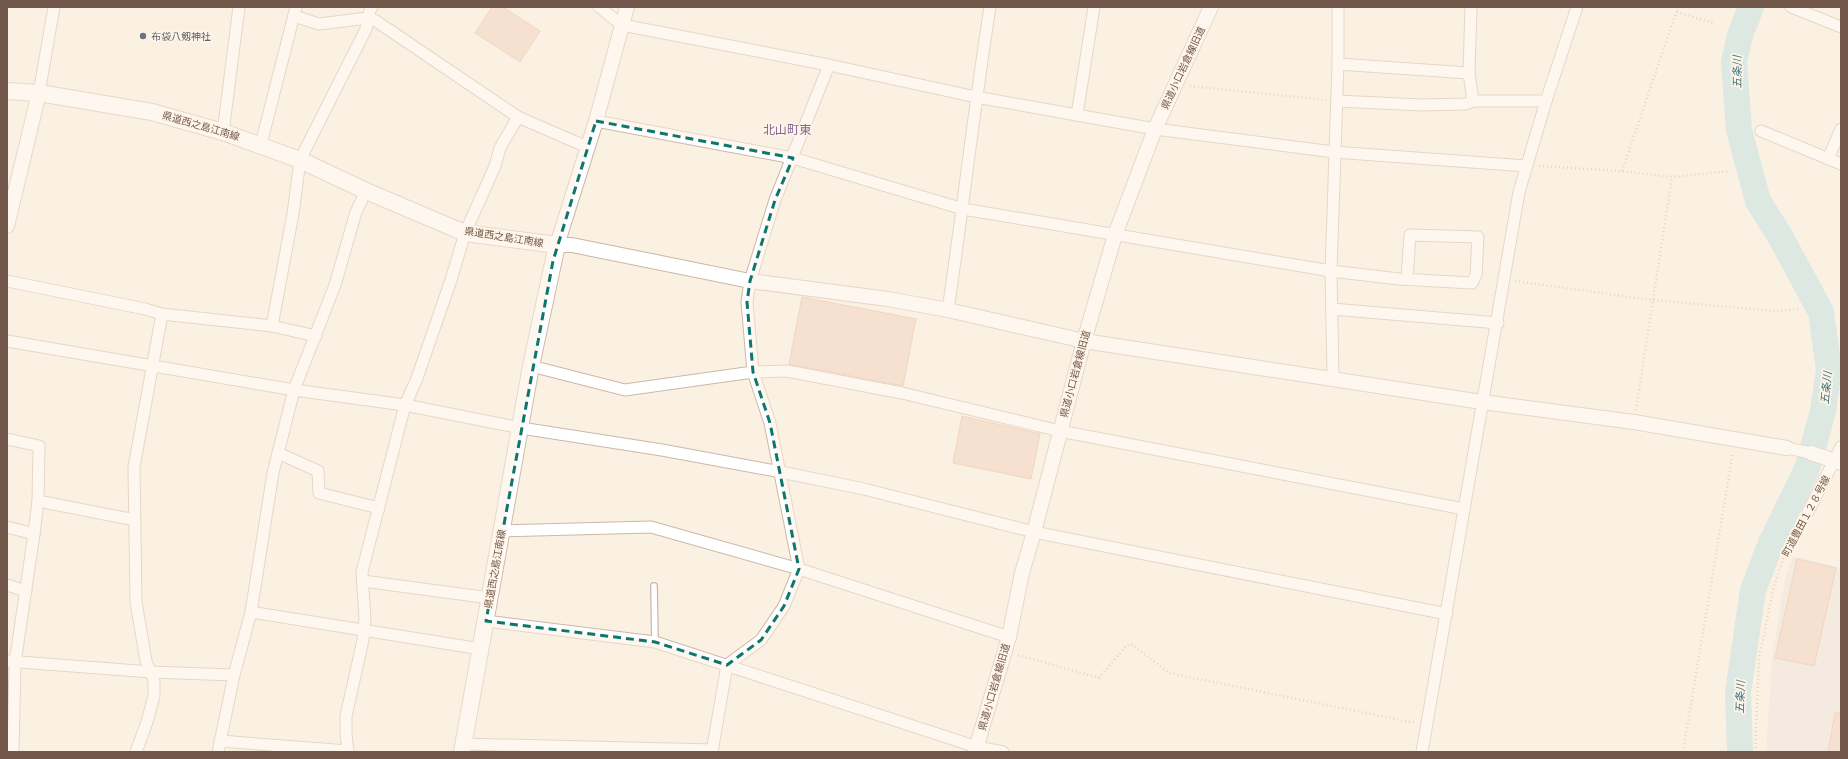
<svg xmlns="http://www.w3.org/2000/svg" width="1848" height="759" font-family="'PT Sans','Noto Sans JP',sans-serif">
	<rect width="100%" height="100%" fill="#fbf1e2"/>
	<polygon fill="#eae3dd" points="1793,556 1841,568 1841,752 1766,752 1772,658 1785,579"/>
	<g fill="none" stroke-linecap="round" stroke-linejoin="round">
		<polyline stroke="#b8dde3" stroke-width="26" points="1740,752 1738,692 1753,590 1771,543 1807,469 1823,411 1829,370 1821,312 1780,236 1758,201 1739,130 1734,62 1740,35 1751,7"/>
	</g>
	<g fill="#efcfbb" stroke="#e1b59c">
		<polygon points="492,7 503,7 540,31 520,62 475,33"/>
		<polygon points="802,297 916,319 903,386 789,364"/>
		<polygon points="962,416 1040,434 1031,479 953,463"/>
		<polygon points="1797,559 1836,568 1814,666 1775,658"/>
		<polygon points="1835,713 1841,713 1841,752 1828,752"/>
	</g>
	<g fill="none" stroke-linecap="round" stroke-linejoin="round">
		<g stroke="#cbb8a9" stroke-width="8">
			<polyline id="service" points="654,586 655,642"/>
		</g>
		<g stroke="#cbb8a9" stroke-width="13">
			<g id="minor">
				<polyline points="599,7 622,25 829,65 976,97 1155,129 1334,152 1527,166"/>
				<polyline points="1471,7 1469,73 1473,101"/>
				<polyline points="1791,7 1841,27"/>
				<polyline points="294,16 319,24 368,18 376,21 518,117 587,147"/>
				<polyline points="1338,64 1469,73"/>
				<polyline points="39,93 54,7"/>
				<polyline points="1337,101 1421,105 1466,104 1473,101 1546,101"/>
				<polyline points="1077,115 1094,7"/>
				<polyline points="596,121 793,158 963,209 1331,271 1399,279 1472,283 1476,275 1478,237 1410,235 1407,279"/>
				<polyline points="1761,131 1841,164"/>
				<polyline points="223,132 239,7"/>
				<polyline points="261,144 296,7"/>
				<polyline points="1828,159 1841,129"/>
				<polyline points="7,281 145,309 162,314 272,326 316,336"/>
				<polyline points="1332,309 1498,323"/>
				<path d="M948,310C963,209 974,108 990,7"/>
				<polyline points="272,326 293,214 300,160 366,29 370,10 372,7"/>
				<polyline points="7,341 294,390 405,405 521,428 662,450 781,472 864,489 1034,532 1447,614"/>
				<polyline points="531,366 625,390 753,372 787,371 902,393 1060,431 1464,509"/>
				<polyline points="1333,378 1331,271 1338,64 1338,7"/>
				<polyline points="7,439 39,446 38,501 34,534 15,663 13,752"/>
				<polyline points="1787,448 1811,453"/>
				<polyline points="278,453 318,471 319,493 379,508"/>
				<polyline points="38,501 135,520"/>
				<polyline points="1808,512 1841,447"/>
				<polyline points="7,527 34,534"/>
				<polyline points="502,531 651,527 799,569 1009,637"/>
				<polyline points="363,581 490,598"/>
				<polyline points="7,585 26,591"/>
				<polyline points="251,612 481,649"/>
				<polyline points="486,621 655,642 977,747 1003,752"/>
				<polyline points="7,661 151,672 234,675"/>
				<polyline points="220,741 348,751"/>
				<polyline points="463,744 712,750"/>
				<polyline points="136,752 147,722 154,696 154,681 146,661 136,602 134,467 162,314"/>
				<polyline points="218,752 234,675 251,612 273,473 294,390 335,285 356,212 366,191"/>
				<polyline points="348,752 346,734 346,716 363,640 365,619 362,572 405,405 416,381 451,280 465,233 495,166 500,148 518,117"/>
				<polyline points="712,752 727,665 761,640 784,606 799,569 770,423 753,372 747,302 750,281 775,200 829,65"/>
				<polyline points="1422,752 1519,192 1546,101 1577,7"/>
			</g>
		</g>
		<g stroke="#cbb8a9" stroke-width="16">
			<g id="tertiary">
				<polyline points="627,7 596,121 557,245 572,245 750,281 888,299 948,310 1084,341 1482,402 1634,422 1787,448"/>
				<polyline points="7,226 39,93"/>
				<polyline points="1811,453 1841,463"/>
				<polyline points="975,752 1009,637 1022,573 1034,532 1084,341 1115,235 1155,129 1211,7"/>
			</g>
		</g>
		<g stroke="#d0baa9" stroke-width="18">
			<polyline id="secondary" points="7,91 39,93 152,112 223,132 300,160 366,191 465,233 557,245 531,366 462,752"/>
		</g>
		<g stroke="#d3b29e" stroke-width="2.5" stroke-dasharray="1 3" stroke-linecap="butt">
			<polyline points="1677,12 1713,23"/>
			<polyline points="1190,86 1326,100"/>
			<polyline points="1539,166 1622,171 1672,177 1730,171"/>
			<polyline points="1622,171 1678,7"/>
			<polyline points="1515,281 1652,300 1774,311 1798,309"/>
			<polyline points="1636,410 1672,177"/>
			<polyline points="1018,655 1099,678 1126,646 1131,644 1169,673 1415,723"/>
			<polyline points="1683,752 1733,452"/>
			<polyline points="1755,752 1759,658 1774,586 1785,553 1803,521"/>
		</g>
		<use href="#service" stroke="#fff" stroke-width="5.5"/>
		<use href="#minor" stroke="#fff" stroke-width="11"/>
		<use href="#tertiary" stroke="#fff" stroke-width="14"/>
		<use href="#secondary" stroke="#fff" stroke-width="16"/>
	</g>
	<path d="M0 0H1848V759H0ZM596,121L793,158L775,200L750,281L747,302L753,372L770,423L799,569L784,606L761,640L727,665L655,642L486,621L553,261Z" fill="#fbf1e2" fill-opacity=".55" fill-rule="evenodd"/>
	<path fill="none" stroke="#0f766e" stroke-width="3" stroke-dasharray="8 5" stroke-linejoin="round" d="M596,121L793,158L775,200L750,281L747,302L753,372L770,423L799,569L784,606L761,640L727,665L655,642L486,621L553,261Z"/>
	<circle fill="#6b7280" stroke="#fef5e8" stroke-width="1.5" cx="143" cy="36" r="4"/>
	<g text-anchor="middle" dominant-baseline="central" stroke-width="3.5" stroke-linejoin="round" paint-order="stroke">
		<g font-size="10" fill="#5b616d" stroke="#fef5e8" text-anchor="start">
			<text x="151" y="36">布袋八剱神社</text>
		</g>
		<g font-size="10" fill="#71574a" stroke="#fef5e8">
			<text transform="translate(1183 68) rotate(-65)">県道小口岩倉線旧道</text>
			<text transform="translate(201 126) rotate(16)">県道西之島江南線</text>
			<text transform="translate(504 237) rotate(9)">県道西之島江南線</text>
			<text transform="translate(1075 374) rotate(-75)">県道小口岩倉線旧道</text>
			<text transform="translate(1806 516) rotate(-62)">町道豊田１２８号線</text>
			<text transform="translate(495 569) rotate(-80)">県道西之島江南線</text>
			<text transform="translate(994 687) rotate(-74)">県道小口岩倉線旧道</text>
		</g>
		<g font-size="11" font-style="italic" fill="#42747d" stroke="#fef5e8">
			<text transform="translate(1737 72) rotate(-90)">五条川</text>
			<text transform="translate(1826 388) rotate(-84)">五条川</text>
			<text transform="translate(1740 697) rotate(-88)">五条川</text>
		</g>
		<g font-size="12" fill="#846594" stroke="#fef5e8">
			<text x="787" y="129">北山町東</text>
		</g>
	</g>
	<rect width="1848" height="759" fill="none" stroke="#71574a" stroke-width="16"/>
</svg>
